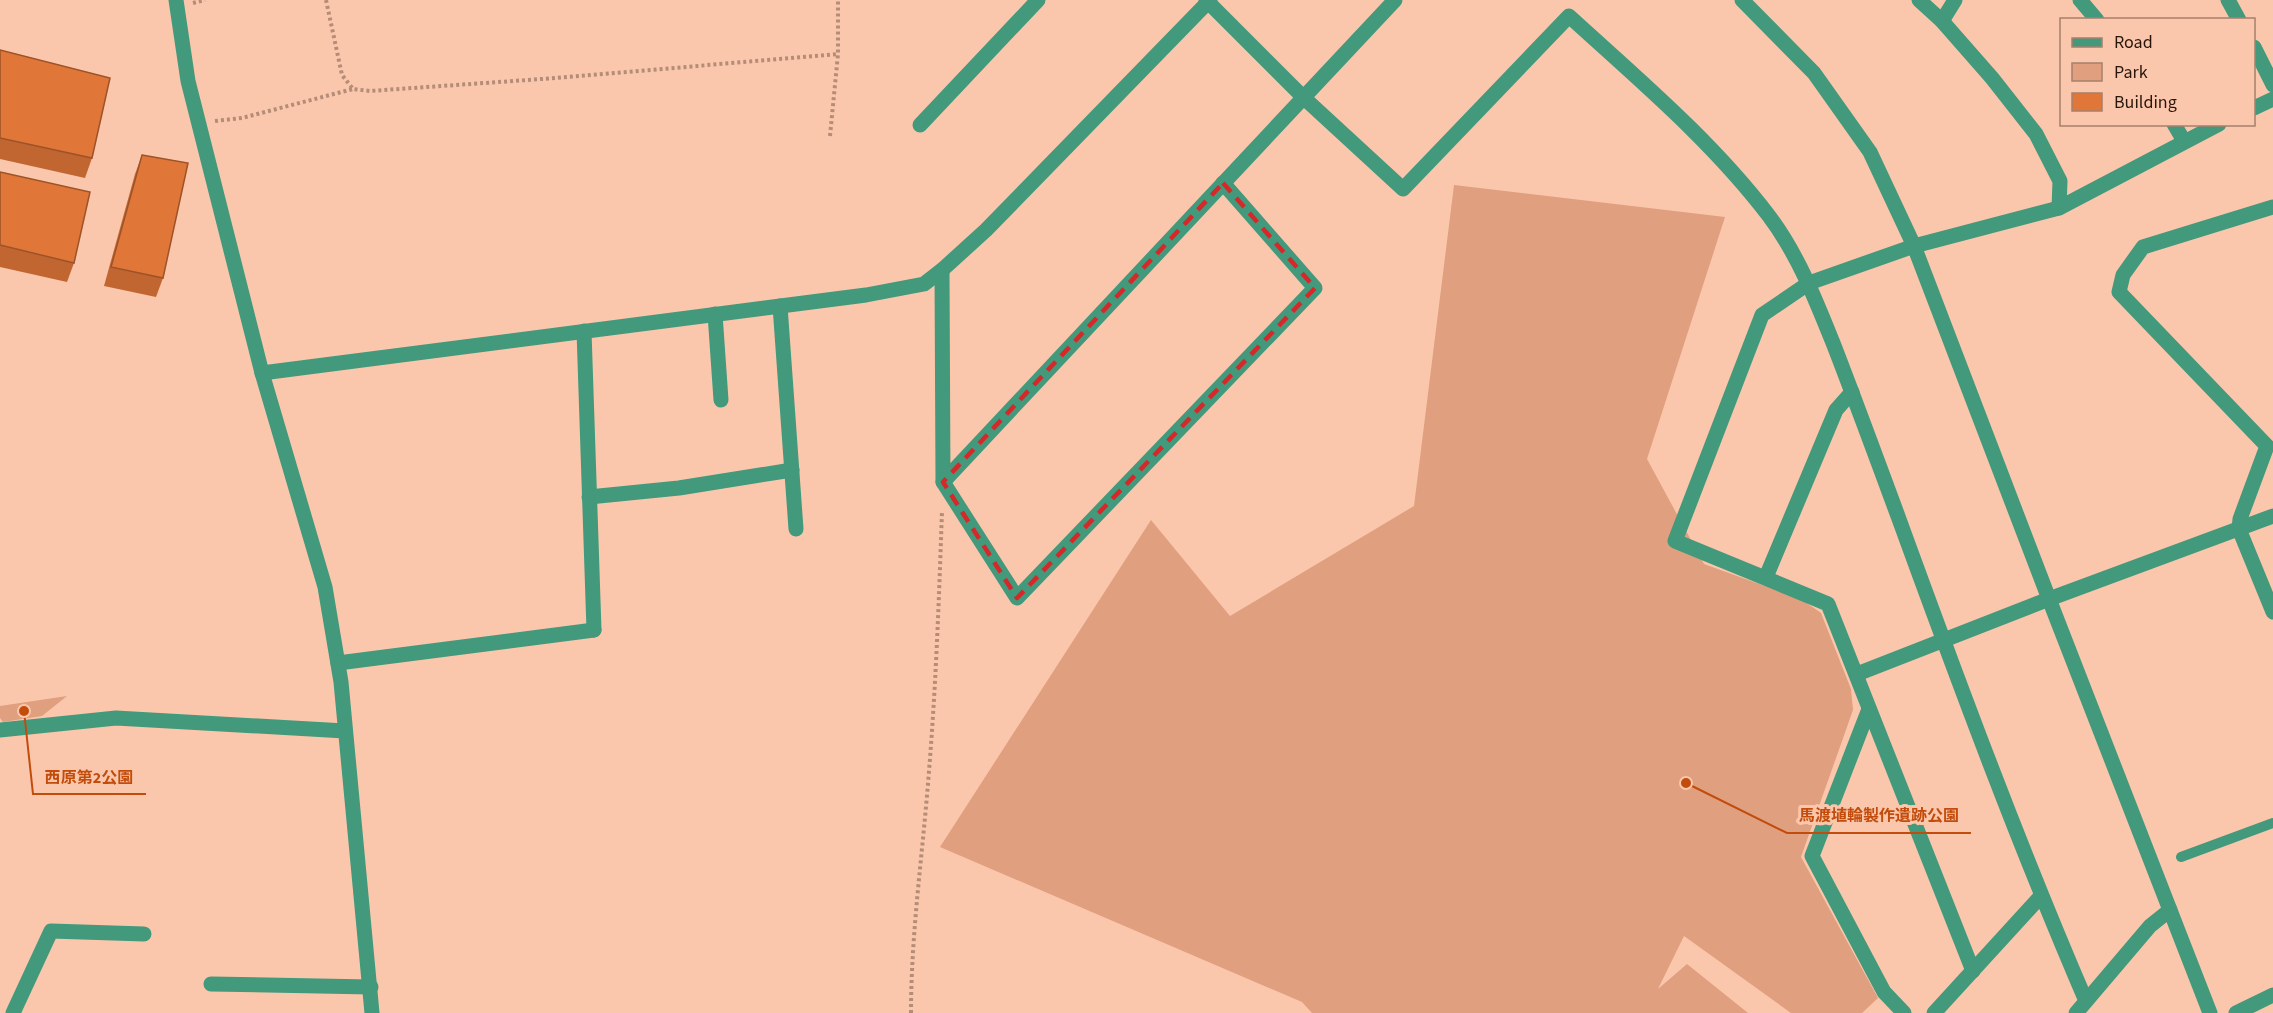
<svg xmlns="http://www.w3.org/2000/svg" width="2273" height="1013" font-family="'Source Sans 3','Noto Sans JP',sans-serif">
	<rect width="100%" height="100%" fill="#fbc7ac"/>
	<g fill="#e09f7e">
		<polygon points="1454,185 1725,217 1647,459 1704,564 1801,599 1821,613 1851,689 1853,710 1801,857 1878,998 1862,1013 1791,1013 1684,936 1658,989 1687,964 1748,1013 1312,1013 1302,1002 940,847 1151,520 1230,616 1414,506"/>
		<polygon points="67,696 42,716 3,722 0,718 0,706"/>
	</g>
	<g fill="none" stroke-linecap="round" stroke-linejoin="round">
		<g stroke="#b58d77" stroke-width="4" stroke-dasharray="3 3" stroke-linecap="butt">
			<polyline points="326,0 342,75 353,89 370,91 556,78 838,54"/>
			<polyline points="193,3 205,0"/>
			<polyline points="215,121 242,118 353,89"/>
			<polyline points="830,136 838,54 838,0"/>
			<path d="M911,1013C911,932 923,852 929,771C936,685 939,598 942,511"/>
		</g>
		<polyline stroke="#43997c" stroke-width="10" points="2181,857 2273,823"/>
		<g stroke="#43997c" stroke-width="15">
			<path d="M1206,0L1303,97L1403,189L1569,16C1638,79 1712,141 1769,216C1799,256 1817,303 1835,348C1857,405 1878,462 1899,519C1958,681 2018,843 2086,1001"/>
			<polyline points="1919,0 1942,21 1992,78 2036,134 2060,181 2059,208"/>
			<polyline points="2080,0 2097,20"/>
			<polyline points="2228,0 2239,20"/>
			<polyline points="1942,21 1955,0"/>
			<polyline points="2254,47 2273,85"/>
			<polyline points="2254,108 2273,99"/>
			<polyline points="2174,124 2184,141"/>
			<polyline points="920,125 1038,0"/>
			<polyline points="2273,207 2143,247 2123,275 2119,292 2267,446 2240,519 2239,529 2273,612"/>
			<polyline points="942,270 943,482 1017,598 1315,288 1223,183"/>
			<polyline points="780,306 796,529"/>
			<polyline points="715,314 721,400"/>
			<polyline points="584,331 594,630"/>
			<polyline points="262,373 866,295 924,284 942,270 986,230 1210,0"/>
			<polyline points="589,497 679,488 792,470"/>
			<polyline points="1766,577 1836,410 1852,392"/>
			<polyline points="1857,674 2049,599 2273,516"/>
			<polyline points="1869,709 1812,856 1884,992 1904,1013"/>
			<polyline points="0,730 116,718 345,731"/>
			<polyline points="1973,971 1828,604 1675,541 1762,315 1809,283 1914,246 2059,208 2219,124"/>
			<polyline points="211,984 371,987"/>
			<polyline points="13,1013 51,931 144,934"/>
			<polyline points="1934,1013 2041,896"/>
			<polyline points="2076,1013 2150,926 2170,910"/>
		</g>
		<g stroke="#43997c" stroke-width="15">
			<polyline points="176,0 188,81 262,373 325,587 341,682 372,1013"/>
			<polyline points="1742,0 1814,73 1870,152 1914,246 2049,599 2210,1013"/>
			<polyline points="943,482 1395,0"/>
			<polyline points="338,663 594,630"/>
			<polyline points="2236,1013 2273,995"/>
		</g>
	</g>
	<g fill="#c16631">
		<polygon points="0,50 92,158 85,178 0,159"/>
		<polygon points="142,155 163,278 156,297 104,286 135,174"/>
		<polygon points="0,172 74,263 67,282 0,267"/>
	</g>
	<g fill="#e07739" stroke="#9d5328" stroke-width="1.5">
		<polygon points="0,50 110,78 92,158 0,138"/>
		<polygon points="142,155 188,163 163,278 111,267"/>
		<polygon points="0,172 90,192 74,263 0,245"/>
	</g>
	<path fill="none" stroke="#d62828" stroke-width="4.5" stroke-dasharray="12 8" stroke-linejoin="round" d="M1223,183L1315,288L1017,598L943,482Z"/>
	<path fill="none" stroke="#c24c0c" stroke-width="2" d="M24 711L33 794H146M1686 783L1787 833H1971"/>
	<g fill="#c24c0c" stroke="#fbc7ac" stroke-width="2">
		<circle cx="24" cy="711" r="6"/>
		<circle cx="1686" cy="783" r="6"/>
	</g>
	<g font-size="16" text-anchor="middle" font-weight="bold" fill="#c24c0c" stroke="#fbc7ac" stroke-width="6" stroke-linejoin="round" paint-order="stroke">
		<text x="89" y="783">西原第2公園</text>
		<text x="1879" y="821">馬渡埴輪製作遺跡公園</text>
	</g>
	<rect x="2060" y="18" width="195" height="108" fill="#fbc7ac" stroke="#a7806c" stroke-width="1.5"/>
	<rect x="2072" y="38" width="30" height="9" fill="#43997c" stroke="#a7806c" stroke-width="1.5"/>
	<text x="2114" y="48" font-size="18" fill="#28160c">Road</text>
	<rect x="2072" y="63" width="30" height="18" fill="#e09f7e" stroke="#a7806c" stroke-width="1.5"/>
	<text x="2114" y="78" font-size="18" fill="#28160c">Park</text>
	<rect x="2072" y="93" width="30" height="18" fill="#e07739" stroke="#a7806c" stroke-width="1.5"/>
	<text x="2114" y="108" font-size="18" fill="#28160c">Building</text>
</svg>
